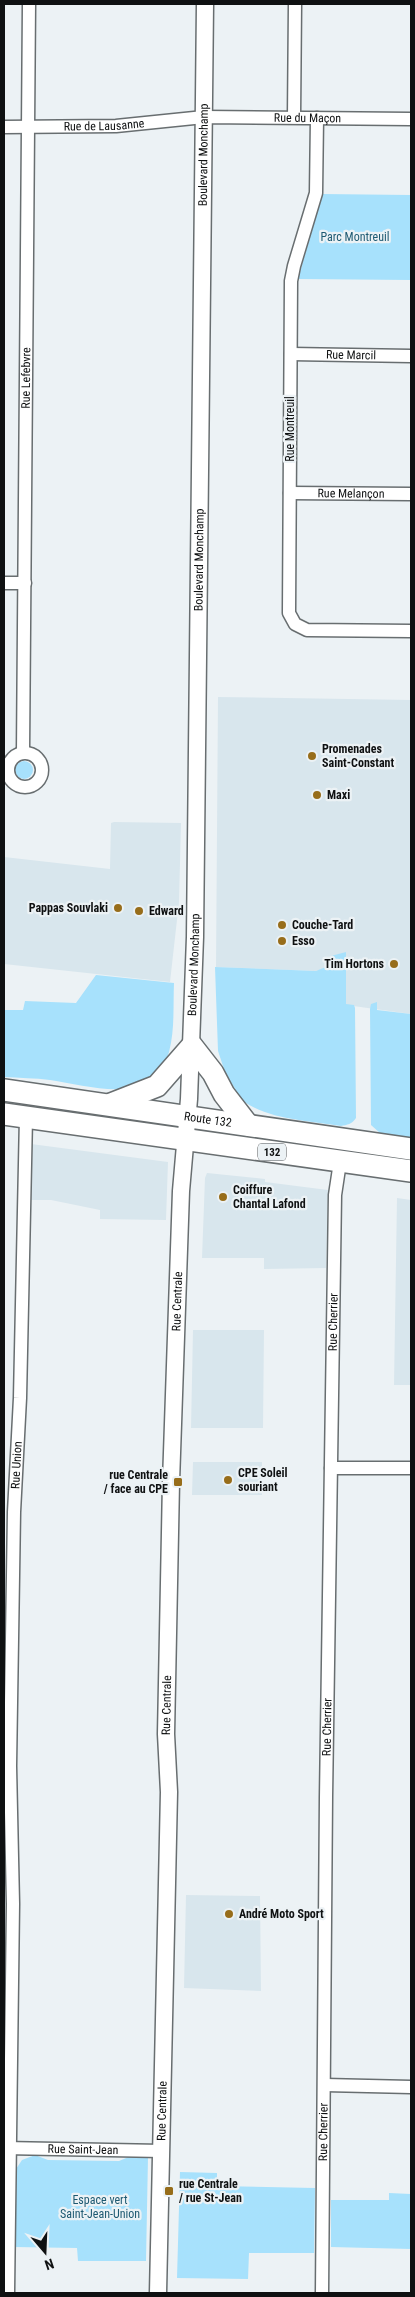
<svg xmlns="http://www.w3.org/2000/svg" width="415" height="2297" font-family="'Roboto Condensed',sans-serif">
	<rect width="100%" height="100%" fill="#ecf2f5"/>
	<g fill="#d8e6ed">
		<polygon points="218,697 411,700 411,1014 346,1005 346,952 330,963 324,969 316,971 216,967"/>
		<polygon points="114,822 181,823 179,902 170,982 4,964 4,857 110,869 111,823"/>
		<polygon points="31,1144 168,1162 166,1220 100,1219 100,1210 51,1200 29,1200"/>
		<polygon points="207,1173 265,1179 265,1182 328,1190 326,1268 264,1269 264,1258 202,1258 205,1178"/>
		<polygon points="397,1198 411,1200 411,1385 394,1385"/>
		<polygon points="193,1330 264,1330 263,1428 191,1428"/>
		<polygon points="193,1462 262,1462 262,1495 192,1495"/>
		<polygon points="186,1895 260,1896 261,1991 184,1988"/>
	</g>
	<g fill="#a7e1fc">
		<polygon points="322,194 411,195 411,280 298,279"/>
		<circle cx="24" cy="770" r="9"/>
		<path d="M346,952V1004L354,1005L355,1008L356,1118C352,1124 347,1125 341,1126C306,1120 257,1120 232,1091L235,1089L225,1072L218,1051L215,967L316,971L328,966L331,956Z"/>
		<path d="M96,975L174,983C173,1005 175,1030 169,1052C153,1108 92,1086 50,1080C35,1078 19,1078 4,1077V1010H23L25,1001L76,1003Z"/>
		<polygon points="377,1002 377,1010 411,1014 411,1138 380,1133 371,1125 370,1009 371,1004"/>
		<polygon points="35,2155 48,2160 119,2161 131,2156 148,2157 146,2261 78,2261 77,2248 14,2247 16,2169 22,2160"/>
		<polygon points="180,2172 217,2173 217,2186 315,2188 314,2253 249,2253 248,2279 177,2278"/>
		<polygon points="389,2193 411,2194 411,2249 331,2247 331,2200 389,2200"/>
	</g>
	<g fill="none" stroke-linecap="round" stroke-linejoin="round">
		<g stroke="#686e70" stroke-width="15">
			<g id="minor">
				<polyline points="294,117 295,4"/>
				<polyline points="317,118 316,193 294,266 291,281 289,613 295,624 307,630 411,631"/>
				<path id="s1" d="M4,127L116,126L204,117L411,119"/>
				<path id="s2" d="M291,354L411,356"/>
				<path id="s3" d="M290,493L411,494"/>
				<polyline points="4,583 25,583"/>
				<path id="s4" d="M23,752L29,4"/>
				<circle cx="25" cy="770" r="17"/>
				<polyline points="331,1468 411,1468"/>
				<polyline points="325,2085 411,2087"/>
				<path id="s5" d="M4,2148L162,2151"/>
				<path id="s6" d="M8,2293L13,1904L10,1766L14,1512L20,1398L26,1117"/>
				<path id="s7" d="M322,2293L326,1797L335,1195L340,1162"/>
			</g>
		</g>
		<g stroke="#686e70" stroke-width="19">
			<g id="tertiary">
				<path id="s8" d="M158,2293L169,1792L166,1734L171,1482L181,1191L189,1099L195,937L205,4"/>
			</g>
		</g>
		<g stroke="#686e70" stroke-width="24">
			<g id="trunk">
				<path id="s9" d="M4,1090L411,1149"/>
				<polyline points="111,1104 157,1086 192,1046 213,1073 224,1094 248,1125"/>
				<polyline points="4,1114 411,1171"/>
			</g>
		</g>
		<use href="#minor" stroke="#fff" stroke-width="12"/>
		<use href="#tertiary" stroke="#fff" stroke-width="16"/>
		<use href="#trunk" stroke="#fff" stroke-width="21"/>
	</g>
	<g fill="#976d1a" stroke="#ecf2f5" stroke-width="2">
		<circle cx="312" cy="756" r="5"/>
		<circle cx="317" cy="795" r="5"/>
		<circle cx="118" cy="908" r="5"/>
		<circle cx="139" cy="911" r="5"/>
		<circle cx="282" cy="925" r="5"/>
		<circle cx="282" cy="941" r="5"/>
		<circle cx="394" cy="964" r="5"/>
		<circle cx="223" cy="1197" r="5"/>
		<circle cx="228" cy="1480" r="5"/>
		<rect x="173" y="1477" width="10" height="10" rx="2.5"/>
		<circle cx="229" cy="1914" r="5"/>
		<rect x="164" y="2186" width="10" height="10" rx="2.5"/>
	</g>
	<g text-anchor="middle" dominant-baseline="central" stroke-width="4.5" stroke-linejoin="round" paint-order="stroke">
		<rect fill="#ecf2f5" stroke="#515456" stroke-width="1" x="258" y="1143.5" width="28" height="17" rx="4"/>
		<g font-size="11" font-weight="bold" fill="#0f1112">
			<text x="272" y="1152">132</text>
		</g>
		<g font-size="12" fill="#0f1112" stroke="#ecf2f5">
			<text stroke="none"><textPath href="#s1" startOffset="304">Rue du Maçon</textPath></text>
			<text stroke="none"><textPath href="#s1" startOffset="100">Rue de Lausanne</textPath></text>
			<text stroke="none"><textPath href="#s8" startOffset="2139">Boulevard Monchamp</textPath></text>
			<text stroke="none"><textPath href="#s2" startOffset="60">Rue Marcil</textPath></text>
			<text stroke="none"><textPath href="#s4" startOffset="374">Rue Lefebvre</textPath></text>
			<text transform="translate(290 429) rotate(-90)">Rue Montreuil</text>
			<text stroke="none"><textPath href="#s3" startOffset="61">Rue Melançon</textPath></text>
			<text stroke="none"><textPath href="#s8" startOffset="1734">Boulevard Monchamp</textPath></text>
			<text stroke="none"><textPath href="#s8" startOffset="1329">Boulevard Monchamp</textPath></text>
			<text stroke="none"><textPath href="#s9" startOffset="206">Route 132</textPath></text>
			<text stroke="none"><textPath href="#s8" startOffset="992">Rue Centrale</textPath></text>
			<text stroke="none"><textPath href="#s7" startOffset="971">Rue Cherrier</textPath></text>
			<text stroke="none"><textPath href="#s6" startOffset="828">Rue Union</textPath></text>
			<text stroke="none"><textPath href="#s8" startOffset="588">Rue Centrale</textPath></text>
			<text stroke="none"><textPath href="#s7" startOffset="566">Rue Cherrier</textPath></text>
			<text stroke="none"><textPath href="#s8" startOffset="182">Rue Centrale</textPath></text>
			<text stroke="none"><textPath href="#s7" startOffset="161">Rue Cherrier</textPath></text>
			<text stroke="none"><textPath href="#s5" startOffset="79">Rue Saint-Jean</textPath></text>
		</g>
		<g font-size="12" fill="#1d5971" stroke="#ecf2f5">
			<text x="355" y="237">Parc Montreuil</text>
			<text x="100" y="2200">Espace vert<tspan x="100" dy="14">Saint-Jean-Union</tspan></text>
		</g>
		<g font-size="12" font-weight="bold" fill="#0f1112" stroke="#ecf2f5" text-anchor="start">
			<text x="322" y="749">Promenades<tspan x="322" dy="14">Saint-Constant</tspan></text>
			<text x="327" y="795">Maxi</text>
			<text x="108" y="908" text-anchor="end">Pappas Souvlaki</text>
			<text x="149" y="911">Edward</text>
			<text x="292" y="925">Couche-Tard</text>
			<text x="292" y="941">Esso</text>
			<text x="384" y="964" text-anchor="end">Tim Hortons</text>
			<text x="233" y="1190">Coiffure<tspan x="233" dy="14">Chantal Lafond</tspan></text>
			<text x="238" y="1473">CPE Soleil<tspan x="238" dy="14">souriant</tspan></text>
			<text x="168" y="1475" text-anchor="end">rue Centrale<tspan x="168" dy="14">/ face au CPE</tspan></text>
			<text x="239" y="1914">André Moto Sport</text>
			<text x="179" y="2184">rue Centrale<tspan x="179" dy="14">/ rue St-Jean</tspan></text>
		</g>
	</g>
	<rect width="415" height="2297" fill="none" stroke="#0f1112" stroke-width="10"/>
	<g transform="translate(45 2252) rotate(161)" stroke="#ecf2f5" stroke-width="4" paint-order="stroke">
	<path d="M0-4L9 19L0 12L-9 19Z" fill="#0f1112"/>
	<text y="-8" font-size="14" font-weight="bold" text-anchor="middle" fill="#0f1112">N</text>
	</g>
</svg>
